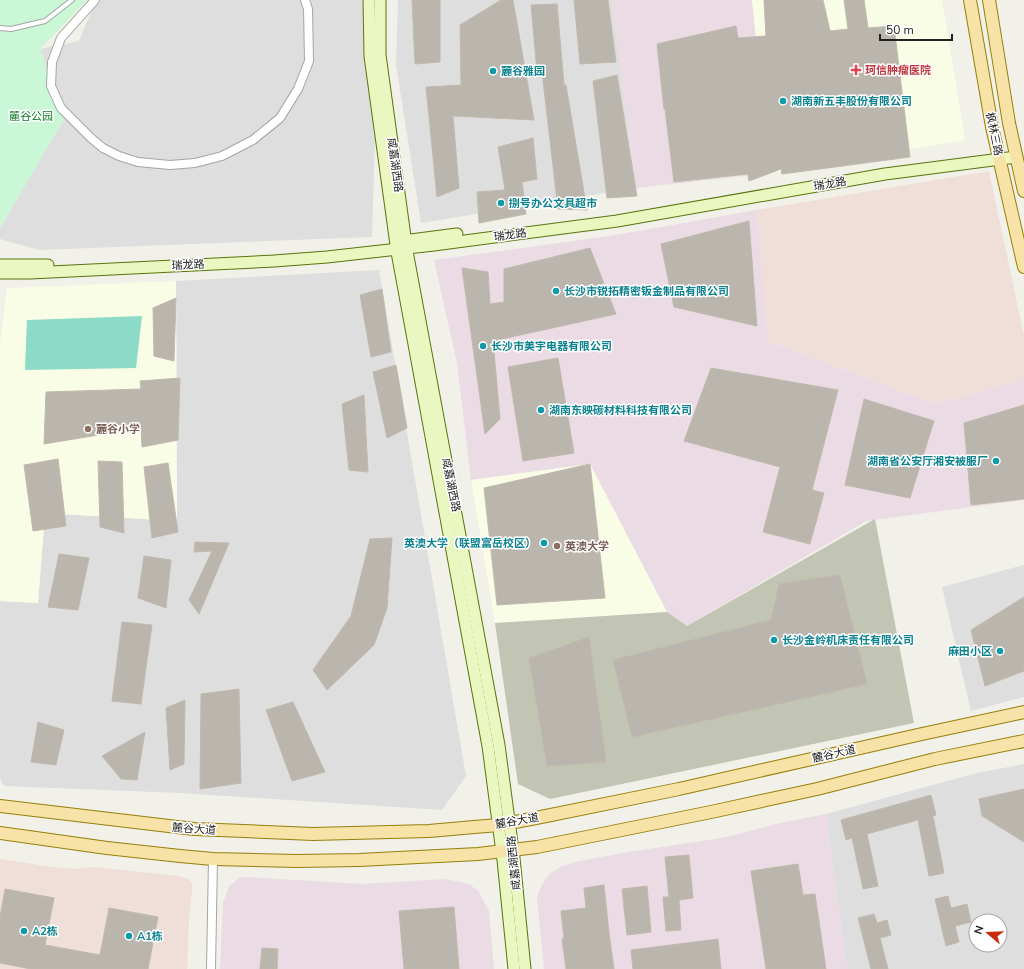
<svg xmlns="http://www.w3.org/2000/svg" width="1024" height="969" font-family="'Nunito Sans','Noto Sans SC',sans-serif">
	<rect width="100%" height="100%" fill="#f1f0e9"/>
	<g fill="#dfdede" fill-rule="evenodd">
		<polygon points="96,0 379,0 372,237 39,250 0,239 0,228 64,119 40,49 79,41"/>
		<polygon points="398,0 612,0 636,188 421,223 396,65"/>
		<polygon points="379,270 466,776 442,810 179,793 4,786 0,779 0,601 38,603 45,513 177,521 176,281"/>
		<polygon points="1024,565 1024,697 971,711 942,587"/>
		<path d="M1024,764V969H847L826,814L977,773ZM976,921H1000V945H976Z"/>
	</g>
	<g fill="#f0ded9">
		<polygon points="989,171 1024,336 1024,380 935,404 768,341 757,210"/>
		<polygon points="0,859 52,867 76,869 95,867 178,876 189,879 192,883 192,890 189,921 187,969 0,969"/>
	</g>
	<g fill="#eadbe4">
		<polygon points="612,0 752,0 770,173 636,188"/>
		<polygon points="757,210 768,341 935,404 1024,380 1024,500 866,521 687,626 667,612 590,464 471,480 457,363 434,260 610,236"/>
		<polygon points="826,814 847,969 544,969 537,898 540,889 546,878 552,872 563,866 575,862 623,853 727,837 780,823"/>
		<polygon points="245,877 362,884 446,879 469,884 479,892 489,911 494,969 220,969 223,903 229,886 239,878"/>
	</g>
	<g fill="#f9fde5">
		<polygon points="752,0 942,0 965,140 770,173"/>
		<polygon points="176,281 177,521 45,513 38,603 0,601 0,344 7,288"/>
		<polygon points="590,464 667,612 495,623 471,480"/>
	</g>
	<polygon fill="#c2c5b4" points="875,519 914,723 550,799 518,784 495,623 667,612 687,626"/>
	<polygon fill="#caf7d5" points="0,0 87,0 40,49 64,119 0,228"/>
	<polygon fill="#8cdbc9" points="142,316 136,368 25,370 27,320"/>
	<g fill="#bab6ae" stroke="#c2b9ac">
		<polygon points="412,0 440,0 440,62 415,64"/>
		<polygon points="501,0 513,0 534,120 453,116 459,188 437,197 426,87 461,85 460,25"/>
		<polygon points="574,0 608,0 616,62 580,64"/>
		<polygon points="764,0 823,0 830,31 848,29 844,0 864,0 868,28 894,26 910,157 782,174 781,169 749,181 748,174 674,182 665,109 664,109 657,44 736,26 738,38 766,36"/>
		<polygon points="557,4 564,85 566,85 587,210 558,209 542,72 537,71 531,5"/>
		<polygon points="617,75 637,196 607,198 593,81"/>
		<polygon points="533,138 537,179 522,182 526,214 479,223 477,192 505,190 498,147"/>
		<polygon points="749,221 757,326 674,307 661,244"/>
		<polygon points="590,248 616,314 493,341 500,419 485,434 462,268 488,272 490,304 504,302 504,269"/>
		<polygon points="382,289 391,352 371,357 360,295"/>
		<polygon points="176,298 174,361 154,356 153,308"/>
		<polygon points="558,358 574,453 523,461 508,367"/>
		<polygon points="396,365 407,428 387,438 373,372"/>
		<polygon points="711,368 838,390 812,490 824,493 810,544 763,532 780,467 684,441"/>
		<polygon points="180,378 178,440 142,447 141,428 44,444 46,392 141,389 140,381"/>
		<polygon points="364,395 368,472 349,470 342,404"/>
		<polygon points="864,399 934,421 910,498 845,485"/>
		<polygon points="1024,405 1024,499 971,505 964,423"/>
		<polygon points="58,459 66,526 33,531 24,465"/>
		<polygon points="98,461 122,462 124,533 100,527"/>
		<polygon points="168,463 178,532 152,538 144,467"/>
		<polygon points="590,464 605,598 497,605 484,488"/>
		<polygon points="392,538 387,608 374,645 327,690 313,670 351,616 370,539"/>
		<polygon points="195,542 229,543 199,614 189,600 212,551 194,552"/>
		<polygon points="59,554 89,558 78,610 48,607"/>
		<polygon points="144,556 171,560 166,608 138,598"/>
		<polygon points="840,575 867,684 632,737 613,660 771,620 779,584"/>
		<polygon points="1024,597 1024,671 985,686 971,630"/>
		<polygon points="122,622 152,625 141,704 112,701"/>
		<polygon points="589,637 606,762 547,766 529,658"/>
		<polygon points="239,689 241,783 200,789 201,694"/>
		<polygon points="185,700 184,764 170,770 166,708"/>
		<polygon points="293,702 325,772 292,781 266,710"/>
		<polygon points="38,722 64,730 56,765 31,762"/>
		<polygon points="145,732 137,780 121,779 102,756"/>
		<polygon points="1024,789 1024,842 982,816 979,799"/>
		<polygon points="931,795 936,815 933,816 944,873 929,876 918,820 867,834 878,886 863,889 852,838 846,840 841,820"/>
		<polygon points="689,855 693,898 679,900 681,930 666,931 663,897 669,897 665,857"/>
		<polygon points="798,864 803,895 815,894 826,969 766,969 751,871"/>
		<polygon points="604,885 609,933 614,969 566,969 562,939 564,939 561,911 586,908 584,888"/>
		<polygon points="647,886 651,932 627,935 622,889"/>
		<polygon points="5,889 54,898 45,945 100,955 109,908 158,917 148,969 31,969 0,963 0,917"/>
		<polygon points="948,896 951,908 967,904 971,922 955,926 959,942 946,946 935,899"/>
		<polygon points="454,907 459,969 404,969 399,911"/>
		<polygon points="874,914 877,923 887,920 891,935 880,938 888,969 871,969 858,918"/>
		<polygon points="718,939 721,969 633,969 631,950"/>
		<polygon points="262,948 278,949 277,969 260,969"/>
	</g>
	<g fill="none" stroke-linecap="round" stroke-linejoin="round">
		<g stroke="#a5a5a5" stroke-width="6">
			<polyline id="lane" points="0,28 11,29 45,21 72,0"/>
		</g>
		<g stroke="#a5a5a5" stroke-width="10">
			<g id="street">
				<polyline points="95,0 61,38 52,62 51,86 61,108 91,138 103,148 119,156 138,162 170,165 195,163 222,156 253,140 280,118 298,89 309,61 308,9 305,0"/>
				<polyline points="211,969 213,859"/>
			</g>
		</g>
		<g stroke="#58750c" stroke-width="13">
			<g id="secondary">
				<polyline points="369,0 370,56 397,252 488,746 503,860 514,969"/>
				<polyline points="380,0 380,55 407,251 499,745 514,858 525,969"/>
				<polyline points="403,241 457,234"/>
				<polyline points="0,265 48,265"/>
				<polyline points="0,273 30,273 274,261 327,257 434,245 617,221 885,174 1016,157"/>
			</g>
		</g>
		<g stroke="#967f09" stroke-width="14">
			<g id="primary">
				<polyline points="970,0 992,127 1024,267"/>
				<polyline points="989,0 1009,123 1024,191"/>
				<polyline points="0,806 194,829 313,834 429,831 474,827 499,825 536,818 679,789 922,734 1024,712"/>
				<polyline points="0,833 107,848 180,856 213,859 297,861 359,860 478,854 537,847 711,812 817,789 935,759 1024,741"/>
			</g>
		</g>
		<use href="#lane" stroke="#fff" stroke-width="4"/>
		<use href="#street" stroke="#fff" stroke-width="8"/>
		<use href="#secondary" stroke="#ebf7c1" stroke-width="11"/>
		<use href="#primary" stroke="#f7e2a8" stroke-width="12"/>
	</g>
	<path fill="#e0444e" stroke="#fff" stroke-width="1.5" d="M854 64h4v4h4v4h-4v4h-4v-4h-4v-4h4z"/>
	<g fill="#0f9aa8" stroke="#fff" stroke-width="1.5">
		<circle cx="493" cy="71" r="4"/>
		<circle cx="783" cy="101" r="4"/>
		<circle cx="501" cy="203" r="4"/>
		<circle cx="556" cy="291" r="4"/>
		<circle cx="483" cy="346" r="4"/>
		<circle cx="541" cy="410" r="4"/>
		<circle cx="996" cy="461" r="4"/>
		<circle cx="544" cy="543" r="4"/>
		<circle cx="774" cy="640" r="4"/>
		<circle cx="1000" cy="651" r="4"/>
		<circle cx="24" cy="931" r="4"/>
		<circle cx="129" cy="936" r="4"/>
	</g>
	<g fill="#8d6e63" stroke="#fff" stroke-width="1.5">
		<circle cx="88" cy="429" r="4"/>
		<circle cx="557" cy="546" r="4"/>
	</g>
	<g text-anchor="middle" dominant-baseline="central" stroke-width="3" stroke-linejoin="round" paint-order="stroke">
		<g font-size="11" font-weight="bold" fill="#be3a42" stroke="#fff" text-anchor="start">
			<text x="865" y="70">珂信肿瘤医院</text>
		</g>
		<g font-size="11" font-weight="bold" fill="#0d838f" stroke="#fff" text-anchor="start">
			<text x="501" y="71">麓谷雅园</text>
			<text x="791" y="101">湖南新五丰股份有限公司</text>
			<text x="509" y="203">捌号办公文具超市</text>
			<text x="564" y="291">长沙市锐拓精密钣金制品有限公司</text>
			<text x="491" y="346">长沙市美宇电器有限公司</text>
			<text x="549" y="410">湖南东映碳材料科技有限公司</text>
			<text x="988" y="461" text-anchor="end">湖南省公安厅湘安被服厂</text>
			<text x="536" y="543" text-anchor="end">英澳大学（联盟富岳校区）</text>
			<text x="782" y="640">长沙金岭机床责任有限公司</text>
			<text x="992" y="651" text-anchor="end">麻田小区</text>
			<text x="32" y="931">A2栋</text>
			<text x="137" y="936">A1栋</text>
		</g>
		<g font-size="11" fill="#137c2d" stroke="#fff">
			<text x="31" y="116">麓谷公园</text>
		</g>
		<g font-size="11" fill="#212121" stroke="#fff">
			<text transform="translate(994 134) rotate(78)">枫林三路</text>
			<text transform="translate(395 165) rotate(82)">咸嘉湖西路</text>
			<text transform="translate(830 184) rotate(-10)">瑞龙路</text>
			<text transform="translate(510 235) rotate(-8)">瑞龙路</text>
			<text transform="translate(188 265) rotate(-3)">瑞龙路</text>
			<text transform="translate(451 485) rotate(79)">咸嘉湖西路</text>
			<text transform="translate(834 754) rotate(-13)">麓谷大道</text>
			<text transform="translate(517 821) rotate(-10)">麓谷大道</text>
			<text transform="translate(194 829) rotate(4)">麓谷大道</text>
			<text transform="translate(514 863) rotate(-96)">咸嘉湖西路</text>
		</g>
		<g font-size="11" font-weight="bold" fill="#785e54" stroke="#fff" text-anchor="start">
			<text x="96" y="429">麓谷小学</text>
			<text x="565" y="546">英澳大学</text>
		</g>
	</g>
	<g transform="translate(988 933) rotate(289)"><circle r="19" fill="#ffffff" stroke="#a6a6a6"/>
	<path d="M0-3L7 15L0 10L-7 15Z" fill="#c72b0c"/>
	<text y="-6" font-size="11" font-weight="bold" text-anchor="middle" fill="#212121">N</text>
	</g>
	<path d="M880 34v6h72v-6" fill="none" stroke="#212121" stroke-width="2"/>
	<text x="886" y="34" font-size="12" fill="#212121" stroke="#ffffff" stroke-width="3" paint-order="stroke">50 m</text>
</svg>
